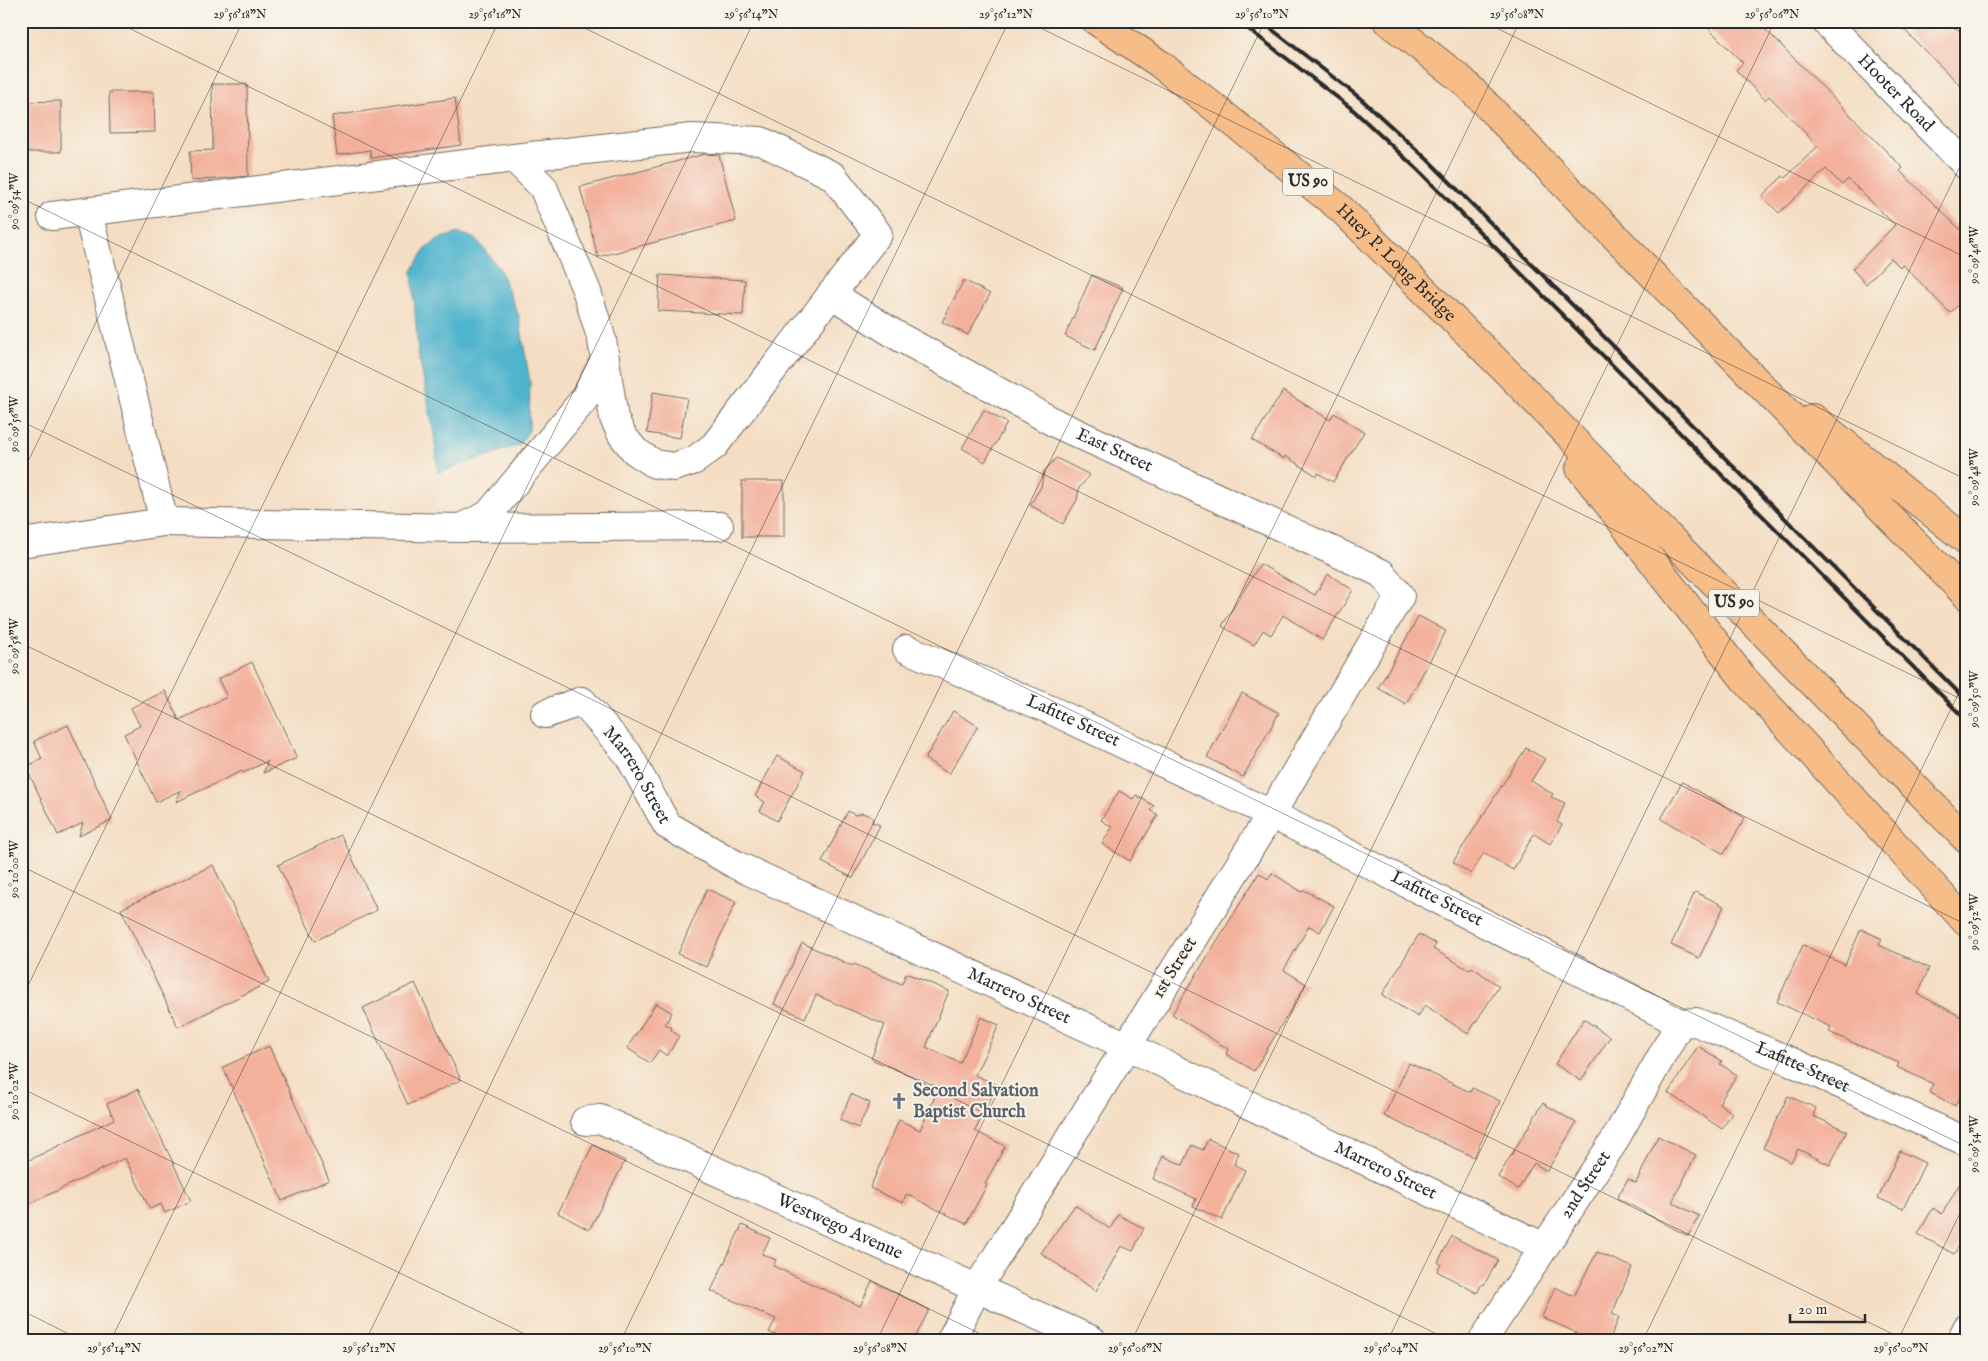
<svg xmlns="http://www.w3.org/2000/svg" width="1988" height="1361" font-family="'IM FELL English',serif">
	<rect width="100%" height="100%" fill="#f7f3e8"/>
	<filter id="ink" filterUnits="userSpaceOnUse"><feTurbulence type="fractalNoise" baseFrequency=".02" numOctaves="2"/><feDisplacementMap in="SourceGraphic" scale="10" xChannelSelector="R" yChannelSelector="G"/><feConvolveMatrix kernelMatrix="1 2 1 2 8 2 1 2 1" color-interpolation-filters="sRGB"/></filter>
	<filter id="wash" filterUnits="userSpaceOnUse"><feTurbulence type="fractalNoise" baseFrequency=".0096" numOctaves="4" result="noise"/><feDisplacementMap in="SourceGraphic" scale="20" xChannelSelector="R" yChannelSelector="G"/><feGaussianBlur stdDeviation="1.12" result="paint"/><feColorMatrix in="noise" values="0 0 0 0 0 0 0 0 0 0 0 0 0 0 0 0 0 1.4 0 .05"/><feComposite in="paint" operator="in"/></filter>
	<g filter="url(#wash)">
		<rect width="100%" height="100%" fill="#f4ddc2"/>
		<polygon fill="#4fb4ce" stroke="#3d707c" points="459,233 476,239 499,268 519,316 530,382 529,431 519,445 438,473 434,433 418,352 412,271 425,250 438,239"/>
		<g id="blocks">
			<g fill="#f3b19c">
				<polygon points="1701,21 1757,21 1903,168 1900,171 1967,236 1967,297 1950,313 1902,264 1900,267 1891,258 1866,284 1852,269 1895,225 1848,179 1842,185 1826,169 1779,213 1762,196 1783,176 1785,178 1818,146 1769,96 1765,100 1736,70 1743,63"/>
				<polygon points="1896,21 1967,21 1967,92 1919,45"/>
				<polygon points="212,84 247,84 248,176 191,181 190,151 213,150"/>
				<polygon points="109,92 154,92 155,132 110,133"/>
				<polygon points="455,98 461,145 371,158 370,150 337,155 332,116"/>
				<polygon points="61,101 61,152 21,152 21,102"/>
				<polygon points="705,154 719,155 736,221 598,257 580,187"/>
				<polygon points="660,275 745,280 743,315 658,311"/>
				<polygon points="1092,275 1123,288 1095,350 1065,336"/>
				<polygon points="964,280 990,294 968,335 942,322"/>
				<polygon points="1283,391 1330,420 1334,413 1364,432 1333,482 1318,473 1317,476 1285,456 1284,459 1252,440"/>
				<polygon points="653,392 687,398 680,438 647,433"/>
				<polygon points="984,410 1007,423 985,462 962,448"/>
				<polygon points="1056,458 1090,475 1079,488 1077,500 1063,524 1030,505 1041,487 1044,471"/>
				<rect x="742" y="481" width="42" height="56"/>
				<polygon points="1260,564 1315,595 1328,574 1353,590 1322,640 1283,615 1271,635 1263,630 1254,645 1222,626"/>
				<polygon points="1419,616 1446,631 1406,704 1378,688"/>
				<polygon points="252,662 297,758 263,773 268,761 243,773 242,771 176,802 181,790 156,802 124,734 140,726 131,708 165,691 179,720 227,697 218,679"/>
				<polygon points="1242,693 1279,713 1243,777 1207,757"/>
				<polygon points="953,711 978,726 949,774 925,759"/>
				<polygon points="68,725 112,820 79,836 83,823 58,835 26,767 42,759 34,741"/>
				<polygon points="1526,748 1545,759 1531,781 1553,794 1551,797 1565,803 1557,822 1562,825 1550,844 1534,834 1513,870 1484,853 1471,874 1453,862"/>
				<polygon points="777,756 805,771 777,821 760,811 765,802 755,796"/>
				<polygon points="1682,782 1745,818 1724,854 1661,819"/>
				<polygon points="1119,791 1133,799 1136,795 1154,806 1150,810 1158,815 1130,861 1102,844 1112,827 1101,820"/>
				<polygon points="848,811 855,815 863,813 873,818 872,822 880,825 853,878 822,862"/>
				<polygon points="341,835 377,910 315,941 278,865"/>
				<polygon points="213,865 269,982 178,1027 121,909"/>
				<polygon points="1259,873 1268,879 1272,873 1302,892 1304,890 1334,906 1320,932 1309,926 1284,970 1306,984 1254,1071 1226,1054 1228,1049 1172,1014"/>
				<polygon points="707,889 736,902 706,967 678,954"/>
				<polygon points="1695,892 1724,906 1699,958 1671,945"/>
				<polygon points="1861,929 1882,939 1879,945 1929,968 1918,994 1967,1020 1967,1083 1955,1106 1929,1092 1933,1084 1897,1067 1899,1063 1829,1032 1831,1027 1777,1002 1803,945 1845,965"/>
				<polygon points="1419,934 1436,944 1433,949 1469,970 1472,967 1499,986 1468,1034 1425,1005 1418,1017 1382,995"/>
				<polygon points="802,943 853,966 854,964 902,984 906,973 949,991 926,1047 960,1063 981,1017 999,1025 975,1075 997,1085 975,1131 1005,1146 985,1184 987,1185 966,1224 906,1194 903,1203 870,1188 899,1120 920,1130 939,1087 871,1059 885,1025 816,995 805,1018 774,1004"/>
				<polygon points="415,983 461,1080 408,1105 363,1008"/>
				<polygon points="656,1003 672,1013 665,1024 672,1028 671,1030 679,1036 667,1056 659,1050 650,1063 627,1048"/>
				<polygon points="1584,1019 1610,1037 1581,1081 1555,1064"/>
				<polygon points="269,1046 329,1180 282,1201 223,1067"/>
				<polygon points="1698,1046 1722,1061 1720,1064 1737,1075 1719,1103 1732,1113 1722,1129 1668,1093"/>
				<polygon points="1409,1063 1470,1092 1472,1088 1500,1101 1474,1157 1384,1116"/>
				<polygon points="138,1089 191,1201 165,1213 161,1204 150,1209 125,1158 21,1208 21,1164 114,1119 107,1104"/>
				<polygon points="851,1094 870,1103 858,1128 840,1120"/>
				<polygon points="1788,1096 1816,1108 1813,1116 1847,1131 1830,1165 1798,1149 1791,1162 1763,1148"/>
				<polygon points="1543,1103 1576,1123 1547,1171 1534,1163 1518,1189 1498,1177"/>
				<polygon points="1658,1136 1696,1155 1672,1202 1699,1216 1688,1236 1617,1198 1628,1179 1636,1183"/>
				<polygon points="1208,1139 1239,1153 1234,1164 1245,1170 1222,1220 1193,1206 1196,1199 1153,1179 1163,1156 1183,1165 1192,1145 1203,1150"/>
				<polygon points="593,1145 625,1161 589,1230 558,1213"/>
				<polygon points="1900,1151 1925,1163 1903,1209 1878,1198"/>
				<polygon points="1967,1171 1967,1214 1958,1231 1965,1234 1954,1254 1918,1234 1933,1208 1942,1214"/>
				<polygon points="1075,1205 1110,1229 1118,1215 1144,1228 1133,1251 1121,1246 1096,1291 1041,1253"/>
				<polygon points="742,1225 770,1238 762,1254 776,1260 773,1266 860,1306 872,1281 929,1310 914,1340 786,1340 769,1332 776,1319 711,1291"/>
				<polygon points="1452,1236 1498,1260 1484,1285 1482,1284 1477,1293 1437,1271 1441,1264 1438,1262"/>
				<polygon points="1597,1252 1632,1267 1612,1314 1619,1317 1610,1340 1592,1340 1542,1317 1555,1287 1574,1296"/>
			</g>
		</g>
	</g>
	<g filter="url(#ink)">
		<use href="#blocks" fill-opacity="0" stroke="#716960" stroke-width="1"/>
		<g fill="none" stroke-linecap="round" stroke-linejoin="round">
			<g stroke="#716960" stroke-width="30">
				<g id="minor">
					<path id="s1" d="M1825,21L1967,166"/>
					<polyline points="52,216 514,158 692,138 761,141 833,176 878,234 714,446 695,460 674,467 655,464 635,451 622,435 614,418 602,340 587,292 543,187 514,158"/>
					<path id="s2" d="M831,294L896,335L1057,424L1381,573L1400,596L1271,814L977,1288L951,1340"/>
					<polyline points="164,522 460,528 488,515 585,398 605,359"/>
					<polyline points="466,528 719,526"/>
					<polyline points="21,543 164,522 88,213"/>
					<path id="s3" d="M907,649L1053,711L1271,814L1680,1023L1696,1022L1783,1058L1967,1142"/>
					<path id="s4" d="M545,714L582,701L628,754L667,825L736,865L1127,1046L1544,1247"/>
					<path id="s5" d="M585,1121L600,1119L1092,1340"/>
					<path id="s6" d="M1483,1340L1613,1143L1680,1023"/>
					<polyline points="1961,1340 1967,1328"/>
				</g>
			</g>
			<g stroke="#716960" stroke-width="30">
				<g id="highway">
					<path id="s7" d="M1096,21L1160,64L1340,208L1501,366L1967,840"/>
					<polyline points="1387,21 1462,80 1967,596"/>
					<polyline points="1813,418 1967,541"/>
					<polyline points="1580,468 1744,679 1967,923"/>
				</g>
			</g>
			<use href="#minor" stroke="#fff" stroke-width="28"/>
			<use href="#highway" stroke="#f7bd88" stroke-width="28"/>
			<g stroke="#2b2b2b" stroke-width="4">
				<polyline points="1238,21 1351,108 1418,170 1967,721"/>
				<polyline points="1261,21 1360,98 1428,160 1967,701"/>
			</g>
		</g>
	</g>
	<path fill="none" stroke="#2b2b2b" stroke-width="1" stroke-opacity="0.45" d="M114,21L1967,925M570,21L1967,702M1026,21L1967,480M1482,21L1967,258M1938,21L1967,35M21,198L1967,1147M21,421L1905,1340M21,476L243,21M21,643L1449,1340M21,866L993,1340M21,1000L499,21M21,1088L537,1340M21,1310L81,1340M111,1340L754,21M366,1340L1009,21M621,1340L1265,21M877,1340L1520,21M1132,1340L1775,21M1388,1340L1967,152M1643,1340L1967,676M1898,1340L1967,1199"/>
	<defs>
		<g id="church-bare" transform="scale(1.35)"><path d="M-1.2-6h2.4v3.5h3.3v2.4h-3.3V6h-2.4V-.1h-3.3v-2.4h3.3Z" fill="#6b7280" stroke="#f7f3e8" stroke-width="2.5" paint-order="stroke"/></g>
	</defs>
	<g fill-rule="evenodd">
		<use href="#church-bare" x="899" y="1101"/>
	</g>
	<g text-anchor="middle" dominant-baseline="central" stroke-width="4" stroke-linejoin="round" paint-order="stroke">
		<g fill="#f7f3e8" stroke="#686764" stroke-width="1">
			<rect x="1283" y="168.5" width="50" height="27" rx="4"/>
			<rect x="1709" y="589.5" width="50" height="27" rx="4"/>
		</g>
		<g font-size="16" font-weight="bold" fill="#2b2b2b">
			<text x="1308" y="182">US 90</text>
			<text x="1734" y="603">US 90</text>
		</g>
		<g font-size="18" fill="#2b2b2b" stroke="#f7f3e8">
			<text stroke="none"><textPath href="#s1" startOffset="101">Hooter Road</textPath></text>
			<text stroke="none"><textPath href="#s7" startOffset="386">Huey P. Long Bridge</textPath></text>
			<text stroke="none"><textPath href="#s2" startOffset="324">East Street</textPath></text>
			<text stroke="none"><textPath href="#s3" startOffset="181">Lafitte Street</textPath></text>
			<text stroke="none"><textPath href="#s4" startOffset="132">Marrero Street</textPath></text>
			<text stroke="none"><textPath href="#s3" startOffset="586">Lafitte Street</textPath></text>
			<text transform="translate(1175 968) rotate(-58)">1st Street</text>
			<text stroke="none"><textPath href="#s4" startOffset="582">Marrero Street</textPath></text>
			<text stroke="none"><textPath href="#s3" startOffset="991">Lafitte Street</textPath></text>
			<text stroke="none"><textPath href="#s4" startOffset="988">Marrero Street</textPath></text>
			<text stroke="none"><textPath href="#s6" startOffset="186">2nd Street</textPath></text>
			<text stroke="none"><textPath href="#s5" startOffset="278">Westwego Avenue</textPath></text>
		</g>
		<g font-size="18" font-weight="bold" fill="#5b616d" stroke="#f7f3e8" text-anchor="start">
			<text x="913" y="1091">Second Salvation<tspan x="913" dy="21">Baptist Church</tspan></text>
		</g>
	</g>
	<rect width="1988" height="1361" fill="none" stroke="#f7f3e8" stroke-width="55"/>
	<path d="M1790 1314v8h75v-8" fill="none" stroke="#2b2b2b" stroke-width="2.5"/>
	<text x="1798" y="1314" font-size="15" fill="#2b2b2b" stroke="#f7f3e8" stroke-width="4" paint-order="stroke">20 m</text>
	<rect x="28" y="28" width="1932" height="1306" fill="none" stroke="#2b2b2b" stroke-width="2"/>
	<g font-size="12" text-anchor="middle" fill="#2b2b2b">
		<text x="240" y="18">29°56'18"N</text>
		<text x="495" y="18">29°56'16"N</text>
		<text x="751" y="18">29°56'14"N</text>
		<text x="1006" y="18">29°56'12"N</text>
		<text x="1262" y="18">29°56'10"N</text>
		<text x="1517" y="18">29°56'08"N</text>
		<text x="1772" y="18">29°56'06"N</text>
		<text transform="translate(14 201) rotate(-90)" y="4">90°09'54"W</text>
		<text transform="translate(1974 255) rotate(-90)" y="4">90°09'46"W</text>
		<text transform="translate(14 424) rotate(-90)" y="4">90°09'56"W</text>
		<text transform="translate(1974 477) rotate(-90)" y="4">90°09'48"W</text>
		<text transform="translate(14 646) rotate(-90)" y="4">90°09'58"W</text>
		<text transform="translate(1974 699) rotate(-90)" y="4">90°09'50"W</text>
		<text transform="translate(14 869) rotate(-90)" y="4">90°10'00"W</text>
		<text transform="translate(1974 922) rotate(-90)" y="4">90°09'52"W</text>
		<text transform="translate(14 1091) rotate(-90)" y="4">90°10'02"W</text>
		<text transform="translate(1974 1144) rotate(-90)" y="4">90°09'54"W</text>
		<text x="114" y="1352">29°56'14"N</text>
		<text x="369" y="1352">29°56'12"N</text>
		<text x="625" y="1352">29°56'10"N</text>
		<text x="880" y="1352">29°56'08"N</text>
		<text x="1135" y="1352">29°56'06"N</text>
		<text x="1391" y="1352">29°56'04"N</text>
		<text x="1646" y="1352">29°56'02"N</text>
		<text x="1901" y="1352">29°56'00"N</text>
	</g>
</svg>
